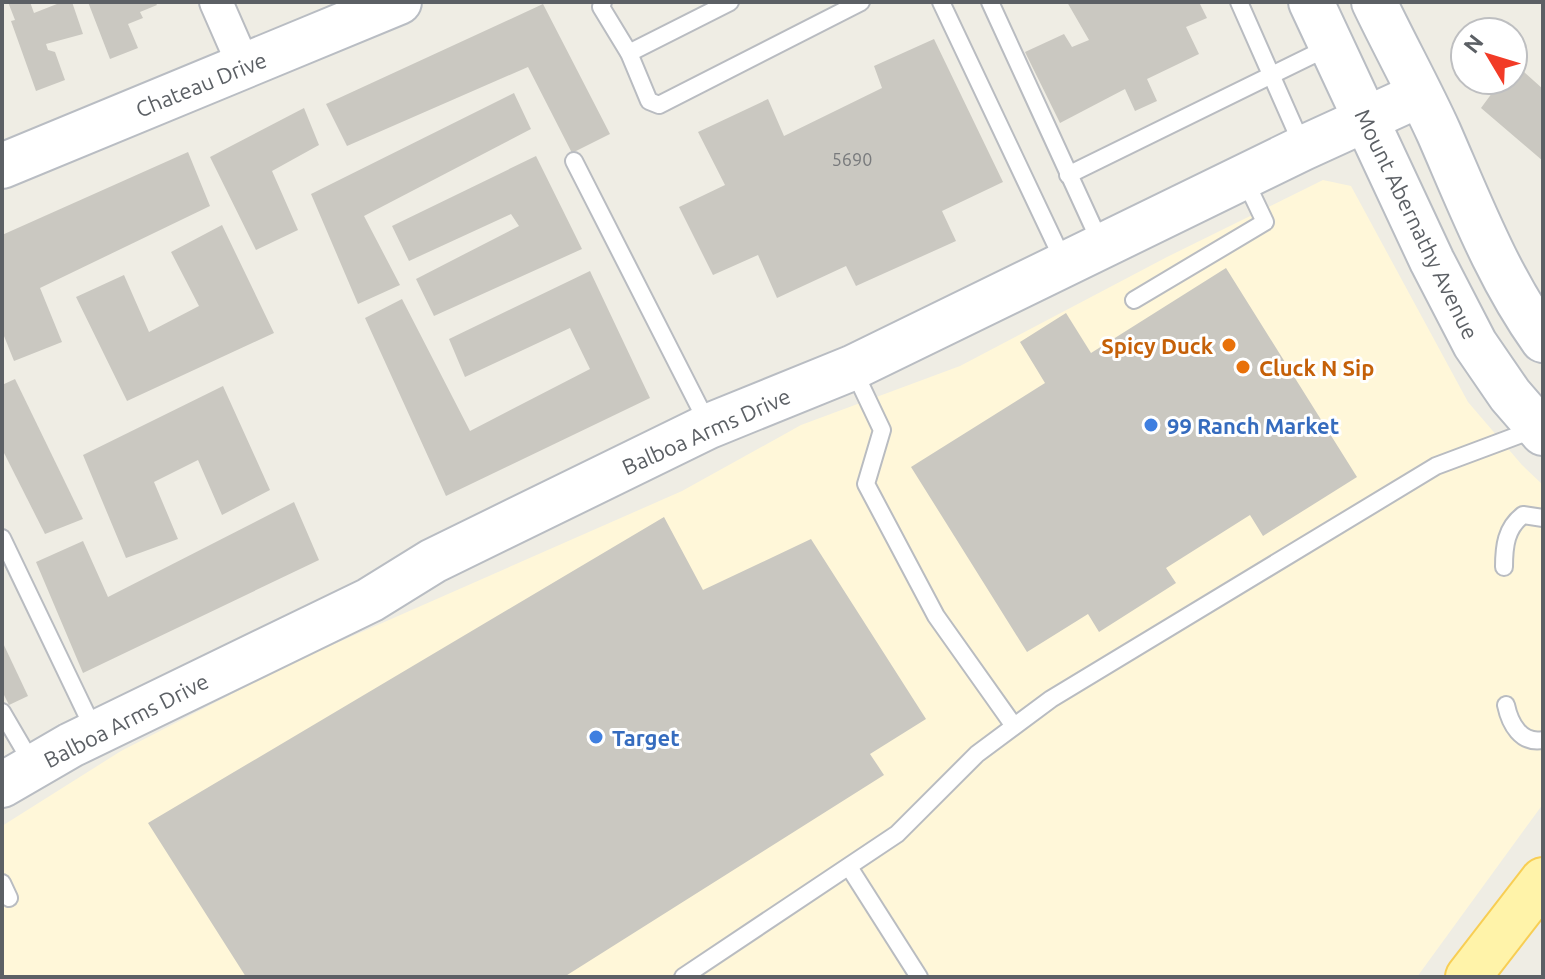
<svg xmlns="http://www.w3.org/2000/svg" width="1545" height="979" font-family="Ubuntu,sans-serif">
	<rect width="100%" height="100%" fill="#efede4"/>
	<polygon fill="#fff7d9" points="1323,180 1351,186 1468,402 1522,465 1543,485 1543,804 1417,977 2,977 2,826 121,751 298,660 682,491 801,425 960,366 1167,257"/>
	<g fill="#cac8c1">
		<polygon points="8,2 30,2 34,13 62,2 72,2 83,34 46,44 48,50 55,52 65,80 36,91 11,21 15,20"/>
		<polygon points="88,2 155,2 157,5 140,12 143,18 128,24 138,48 110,59"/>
		<polygon points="1067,2 1199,2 1207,18 1186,27 1199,54 1147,79 1157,101 1135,111 1125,89 1060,123 1025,52 1064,34 1072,47 1089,40"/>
		<polygon points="543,4 610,134 572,153 528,67 347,146 326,104"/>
		<polygon points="934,39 1003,182 942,211 956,241 856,286 846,266 777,298 758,255 713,275 679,207 725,185 698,132 768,99 784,136 882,88 874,66"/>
		<polygon points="1513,62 1543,89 1543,161 1481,108 1495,89 1485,80 1513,80"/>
		<polygon points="514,93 531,129 364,216 400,285 358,304 311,194"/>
		<polygon points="304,108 319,145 272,171 298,230 256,250 210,157"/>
		<polygon points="188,152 210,206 40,288 62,342 14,361 2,331 2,235"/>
		<polygon points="536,156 582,249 434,316 416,279 519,226 511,214 409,261 392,226"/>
		<polygon points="222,225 274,333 127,401 76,297 124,275 149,332 199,306 171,252"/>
		<polygon points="1226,268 1357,477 1263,536 1250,515 1166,568 1176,583 1099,632 1088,614 1027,652 911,467 1045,383 1020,342 1066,313 1091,353"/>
		<polygon points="590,271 650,398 446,496 365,318 402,299 470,431 590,369 570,328 465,377 449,339"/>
		<polygon points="15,379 83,519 45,534 2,449 2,385"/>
		<polygon points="223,386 270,490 222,515 198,460 154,482 178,539 126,558 83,455"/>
		<polygon points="294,502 319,560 83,673 36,562 83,541 108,597"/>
		<polygon points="664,517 703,590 811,539 926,719 870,754 884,775 564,977 246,977 148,823"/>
		<polygon points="2,641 28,696 9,705 2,691"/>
	</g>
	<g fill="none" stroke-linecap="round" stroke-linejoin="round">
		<g stroke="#b9bcc1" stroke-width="20">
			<g id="lane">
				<polyline points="603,2 601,7 629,53 649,101 659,105 861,2"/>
				<polyline points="941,2 1064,262"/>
				<polyline points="990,2 1101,244"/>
				<polyline points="1239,2 1303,147"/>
				<polyline points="629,53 730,2"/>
				<polyline points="574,161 708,424"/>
				<polyline points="1068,175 1329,47"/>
				<polyline points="1134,300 1265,222 1244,178"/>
				<polyline points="854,371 882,430 866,484 936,616 1014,726"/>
				<polyline points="2,538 95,732"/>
				<path d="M1504,567C1504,546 1506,528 1523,515L1543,518"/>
				<path d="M1506,705C1510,724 1521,744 1543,740"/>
				<polyline points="2,712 33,765"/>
				<polyline points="849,867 919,977"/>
				<polyline points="2,883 9,898"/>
				<polyline points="683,977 897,834 977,754 1051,699 1436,466 1535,429"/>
			</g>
		</g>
		<g stroke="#b9bcc1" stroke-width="36">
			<polyline id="street" points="216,2 244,66"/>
		</g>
		<g stroke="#b9bdc3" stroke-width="48">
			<g id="secondary">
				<polyline points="1311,2 1432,261 1475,344 1510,395 1543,433"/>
				<path d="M1374,2C1395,46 1419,89 1439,133C1470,204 1498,277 1543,340"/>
				<polyline points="2,166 399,2"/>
				<polyline points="2,785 71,745 370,600 433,561 709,426 852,368 1303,148 1419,95"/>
			</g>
		</g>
		<g stroke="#f8ce54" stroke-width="48">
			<polyline id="primary" points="1468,977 1543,880"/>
		</g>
		<use href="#lane" stroke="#fff" stroke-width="16"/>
		<use href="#street" stroke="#fff" stroke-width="32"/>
		<use href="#secondary" stroke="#fff" stroke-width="44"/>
		<use href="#primary" stroke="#fff3a9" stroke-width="44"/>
	</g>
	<g fill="#e8710a" stroke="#fff" stroke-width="3">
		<circle cx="1229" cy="345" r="8"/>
		<circle cx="1243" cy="367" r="8"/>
	</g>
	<g fill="#3f7fe0" stroke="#fff" stroke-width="3">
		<circle cx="1151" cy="425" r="8"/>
		<circle cx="596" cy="737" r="8"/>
	</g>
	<g text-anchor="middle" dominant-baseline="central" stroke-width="6" stroke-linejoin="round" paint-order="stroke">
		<g font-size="18" fill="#787a7c">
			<text x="852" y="159">5690</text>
		</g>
		<g font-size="22" fill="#5c6065" stroke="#fff">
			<text transform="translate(201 84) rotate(-22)">Chateau Drive</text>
			<text transform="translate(1417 224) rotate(64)">Mount Abernathy Avenue</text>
			<text transform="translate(706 431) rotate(-24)">Balboa Arms Drive</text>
			<text transform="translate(126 720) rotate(-27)">Balboa Arms Drive</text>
		</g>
		<g font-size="22" font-weight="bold" fill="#c56008" stroke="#fff" text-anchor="end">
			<text x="1213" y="345">Spicy Duck</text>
			<text x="1259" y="367" text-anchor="start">Cluck N Sip</text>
		</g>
		<g font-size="22" font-weight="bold" fill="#366cbe" stroke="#fff" text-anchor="start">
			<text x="1167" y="425">99 Ranch Market</text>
			<text x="612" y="737">Target</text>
		</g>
	</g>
	<rect width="1545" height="979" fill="none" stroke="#5c6065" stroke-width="8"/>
	<g transform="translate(1489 56) rotate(308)"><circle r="38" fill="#ffffff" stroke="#bebfc1" stroke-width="2"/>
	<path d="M0-6L14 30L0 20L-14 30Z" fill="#f23b27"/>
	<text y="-12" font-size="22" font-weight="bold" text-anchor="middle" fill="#5c6065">N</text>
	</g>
</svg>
